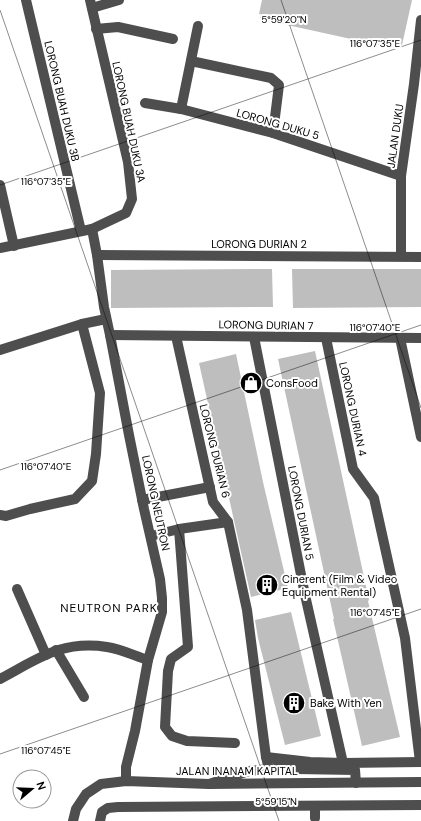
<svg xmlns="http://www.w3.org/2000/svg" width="421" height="821" font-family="'DM Sans',sans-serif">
	<rect width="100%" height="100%" fill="#fff"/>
	<g fill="#bebebe">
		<polygon points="262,0 412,0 402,45 394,43 392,48 260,19 261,14 259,14"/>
		<polygon points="272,269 273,307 111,308 111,270"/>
		<polygon points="292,269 421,269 421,307 293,308"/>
		<polygon points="315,351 369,600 368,601 400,737 362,746 333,619 334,619 278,359"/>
		<polygon points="236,354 263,482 288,588 251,597 199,363"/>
		<polygon points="291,612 321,736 285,745 258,638 255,620"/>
	</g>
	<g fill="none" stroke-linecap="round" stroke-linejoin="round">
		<g stroke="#4e4e4e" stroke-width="10">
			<polyline points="26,0 81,231"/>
			<polyline points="92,8 119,0"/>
			<polyline points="96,29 118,27 173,39"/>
			<polyline points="191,61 271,78 279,85 273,133"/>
			<polyline points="145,103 181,109 273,133 401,176"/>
			<polyline points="181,109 198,26"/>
			<polyline points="0,185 14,246"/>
			<polyline points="92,229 97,255 104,307 110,335 129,435 144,509 160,579 162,598 162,612 148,660 135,731 126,767 126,781"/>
			<polyline points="0,248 92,229 126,213 132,199 128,162 90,0"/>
			<polyline points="97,255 421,257"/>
			<polyline points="401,256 401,176 414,84 421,20"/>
			<polyline points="110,335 421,338"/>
			<polyline points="176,336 213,502 228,522 247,610 266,757 269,769 249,771 209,784"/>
			<polyline points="254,337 305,595 343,763"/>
			<polyline points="326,338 353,469 374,498 405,638 420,762"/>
			<polyline points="400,338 421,437"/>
			<polyline points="0,350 82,324 106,319"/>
			<polyline points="142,500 210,487"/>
			<polyline points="0,515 6,516 30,509 75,499 92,481 96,454 100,393 82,324"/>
			<polyline points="179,529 188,647 171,659 168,671 165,727 172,736 187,741 235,743"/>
			<polyline points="151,536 179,529 228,522"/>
			<polyline points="17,589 46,655"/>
			<polyline points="56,650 84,697"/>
			<path d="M0,679C38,659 61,640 107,647C121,649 135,656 148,660"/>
			<polyline points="266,757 310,762 343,763 421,762"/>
			<polyline points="277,761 296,769 355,770 356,783"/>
			<polyline points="315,818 315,806"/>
			<polyline points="73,821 76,809 86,794 101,784 126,781 209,784 421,782"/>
			<polyline points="100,821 102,812 108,808 118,807 421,805"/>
		</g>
	</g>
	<path fill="none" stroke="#000" stroke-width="1" stroke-opacity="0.45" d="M281,0L421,408M0,10L279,821M0,185L421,40M0,470L421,325M0,754L421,609"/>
	<defs>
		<g id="shop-disc" transform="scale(1.15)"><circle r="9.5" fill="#000" stroke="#fff"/><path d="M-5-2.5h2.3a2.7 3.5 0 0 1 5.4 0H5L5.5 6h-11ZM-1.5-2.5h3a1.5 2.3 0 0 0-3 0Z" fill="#fff"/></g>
		<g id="building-disc" transform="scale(1.15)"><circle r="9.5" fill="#000" stroke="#fff"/><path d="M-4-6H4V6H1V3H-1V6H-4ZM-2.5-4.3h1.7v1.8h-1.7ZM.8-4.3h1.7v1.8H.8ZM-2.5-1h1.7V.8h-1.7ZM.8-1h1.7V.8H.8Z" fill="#fff"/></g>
	</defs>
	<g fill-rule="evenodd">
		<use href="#shop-disc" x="251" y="383"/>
		<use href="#building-disc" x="267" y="585"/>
		<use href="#building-disc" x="294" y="703"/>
	</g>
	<g text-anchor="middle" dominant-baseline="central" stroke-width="4" stroke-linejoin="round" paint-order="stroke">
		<g font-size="11" fill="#000" stroke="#fff">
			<text transform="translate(62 101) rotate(77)">LORONG BUAH DUKU 3B</text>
			<text transform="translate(129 122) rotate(78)">LORONG BUAH DUKU 3A</text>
			<text transform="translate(278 124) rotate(16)">LORONG DUKU 5</text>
			<text transform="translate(395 136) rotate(-82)">JALAN DUKU</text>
			<text x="259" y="244">LORONG DURIAN 2</text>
			<text transform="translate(266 325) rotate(1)">LORONG DURIAN 7</text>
			<text transform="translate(353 409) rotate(78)">LORONG DURIAN 4</text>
			<text transform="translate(215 451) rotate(76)">LORONG DURIAN 6</text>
			<text transform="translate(156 503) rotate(78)">LORONG NEUTRON</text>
			<text transform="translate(301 513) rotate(79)">LORONG DURIAN 5</text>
			<text x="237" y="771">JALAN INANAM KAPITAL</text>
		</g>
		<g font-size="11" fill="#000" stroke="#fff" text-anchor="start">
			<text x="266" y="383">ConsFood</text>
			<text x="282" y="579">Cinerent (Film &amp; Video<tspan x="282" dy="13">Equipment Rental)</tspan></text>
			<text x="310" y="703">Bake With Yen</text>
		</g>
		<g font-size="12" letter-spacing="1" fill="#000" stroke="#fff">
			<text x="109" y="608">NEUTRON PARK</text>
		</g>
	</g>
	<g font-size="10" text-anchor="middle" fill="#000" stroke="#fff" stroke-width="4" stroke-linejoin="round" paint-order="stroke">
		<text x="284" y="23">5°59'20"N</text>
		<text x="375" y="47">116°07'35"E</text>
		<text x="46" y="185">116°07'35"E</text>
		<text x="375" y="331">116°07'40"E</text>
		<text x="46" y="470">116°07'40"E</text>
		<text x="375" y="616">116°07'45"E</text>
		<text x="46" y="754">116°07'45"E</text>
		<text x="276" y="805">5°59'15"N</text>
	</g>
	<g transform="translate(32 789) rotate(71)"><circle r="19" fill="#ffffff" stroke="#999999"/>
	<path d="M0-3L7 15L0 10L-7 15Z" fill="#000000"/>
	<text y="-6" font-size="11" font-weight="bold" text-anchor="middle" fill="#000000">N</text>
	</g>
</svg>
